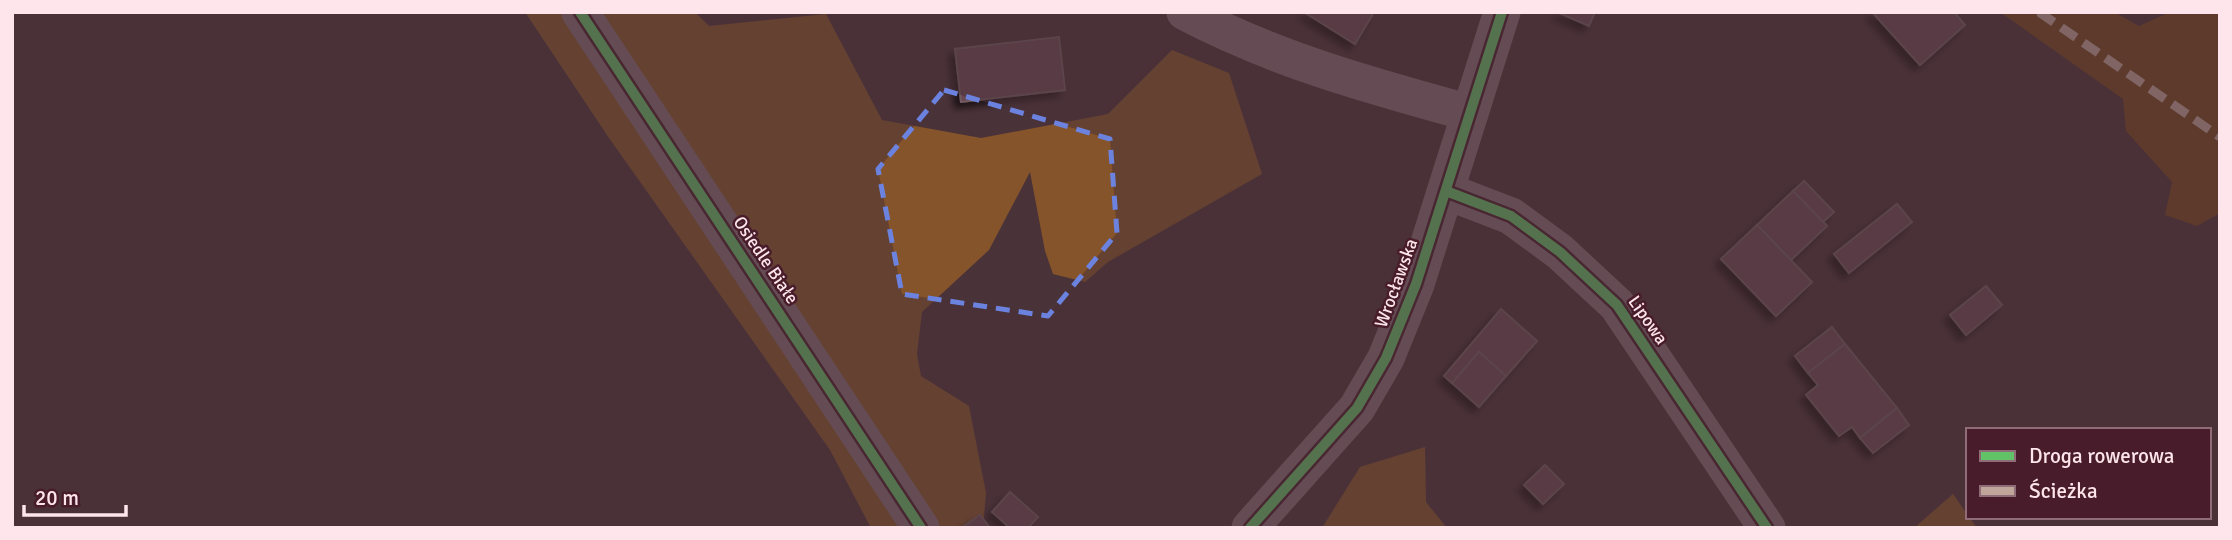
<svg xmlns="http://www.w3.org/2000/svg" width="2232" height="540" font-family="Signika,sans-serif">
	<defs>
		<filter id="shadow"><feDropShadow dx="-6" dy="6" stdDeviation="3.5" flood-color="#0009"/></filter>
	</defs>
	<rect width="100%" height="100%" fill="#4a3239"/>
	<polygon fill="#74451c" points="2000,12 2114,12 2139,26 2170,12 2220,12 2220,213 2197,226 2165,215 2172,182 2126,131 2123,99"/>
	<g fill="#85542a">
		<polygon points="525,12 695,12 709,26 826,14 882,120 981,138 1108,114 1172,50 1229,73 1262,174 1108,262 1085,282 1053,274 1045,251 1030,172 989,250 922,312 917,354 921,376 969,406 986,493 983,528 871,528 830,450 609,138"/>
		<polygon points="1425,447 1426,502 1447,528 1322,528 1360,467"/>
		<polygon points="1953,494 1977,528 1914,528"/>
	</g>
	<g fill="#674652" stroke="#715c62" stroke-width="2" filter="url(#shadow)">
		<polygon points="1304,12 1374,12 1355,44"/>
		<polygon points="1557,12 1595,12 1589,26"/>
		<polygon points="1872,12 1954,12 1965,25 1920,65"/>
		<polygon points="1059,37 1065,90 961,102 955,49"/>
		<polygon points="1804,181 1834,212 1823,222 1793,191"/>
		<polygon points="1793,191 1827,226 1791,260 1757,225"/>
		<polygon points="1897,204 1912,222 1849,273 1834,254"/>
		<polygon points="1757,225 1812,282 1776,316 1721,259"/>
		<polygon points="1986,286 2002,305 1966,335 1950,315"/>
		<polygon points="1501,309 1537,341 1506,376 1479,352 1452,383 1444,376"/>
		<polygon points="1832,327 1845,344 1808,373 1795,356"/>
		<polygon points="1845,344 1897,408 1860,438 1852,427 1839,436 1806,395 1818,385 1808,373"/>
		<polygon points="1479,352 1506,376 1479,407 1452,383"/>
		<polygon points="1897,408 1909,425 1873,453 1860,438"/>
		<polygon points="1545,465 1564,484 1543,504 1524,485"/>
		<polygon points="1010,492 1038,517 1028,528 1010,528 992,512"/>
		<polygon points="980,515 990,528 964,528 963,527"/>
	</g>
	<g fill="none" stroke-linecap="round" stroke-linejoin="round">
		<g stroke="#866e75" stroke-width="37">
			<polyline points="580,12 921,528"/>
			<path d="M1185,12C1276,60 1372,86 1470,113"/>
			<polyline points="1446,191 1511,216 1560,252 1617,305 1767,528"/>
			<polyline points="1250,528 1357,408 1386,358 1416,284 1502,12"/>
		</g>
		<polyline stroke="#c0a59a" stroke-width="9" stroke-dasharray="18 9" stroke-linecap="butt" points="2039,12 2220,137"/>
		<g stroke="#481c2b" stroke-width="15">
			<g id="cycleway">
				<polyline points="580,12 921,528"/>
				<polyline points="1446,191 1511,216 1560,252 1617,305 1767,528"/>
				<polyline points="1250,528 1357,408 1386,358 1416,284 1502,12"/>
			</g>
		</g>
		<use href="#cycleway" stroke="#61c268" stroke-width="10"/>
	</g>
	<path d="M0 0H2232V540H0ZM944,90L1110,139L1117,233L1048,316L902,294L878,169Z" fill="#4a3239" fill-opacity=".55" fill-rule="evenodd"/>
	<path fill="none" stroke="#6b83df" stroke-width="5" stroke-dasharray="14 9" stroke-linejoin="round" d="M944,90L1110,139L1117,233L1048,316L902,294L878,169Z"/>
	<g text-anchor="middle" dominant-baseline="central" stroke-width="5" stroke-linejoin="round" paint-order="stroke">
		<g font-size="18" fill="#fde5eb" stroke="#481c2b">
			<text transform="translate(766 260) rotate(56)">Osiedle Białe</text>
			<text transform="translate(1396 283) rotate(-70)">Wrocławska</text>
			<text transform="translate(1648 320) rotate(55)">Lipowa</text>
		</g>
	</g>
	<rect width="2232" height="540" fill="none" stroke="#fde5eb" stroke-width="28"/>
	<rect x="1966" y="428" width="245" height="91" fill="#481c2b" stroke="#906c78" stroke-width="2"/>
	<rect x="1980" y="451" width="35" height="10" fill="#61c268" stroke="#906c78" stroke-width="2"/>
	<text x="2029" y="463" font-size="21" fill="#fde5eb">Droga rowerowa</text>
	<rect x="1980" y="486" width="35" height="10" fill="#c0a59a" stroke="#906c78" stroke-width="2"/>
	<text x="2029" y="498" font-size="21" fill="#fde5eb">Ścieżka</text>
	<path d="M24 505v10h102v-10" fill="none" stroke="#fde5eb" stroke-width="3.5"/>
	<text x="35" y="505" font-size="21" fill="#fde5eb" stroke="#481c2b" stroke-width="5" paint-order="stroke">20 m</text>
</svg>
